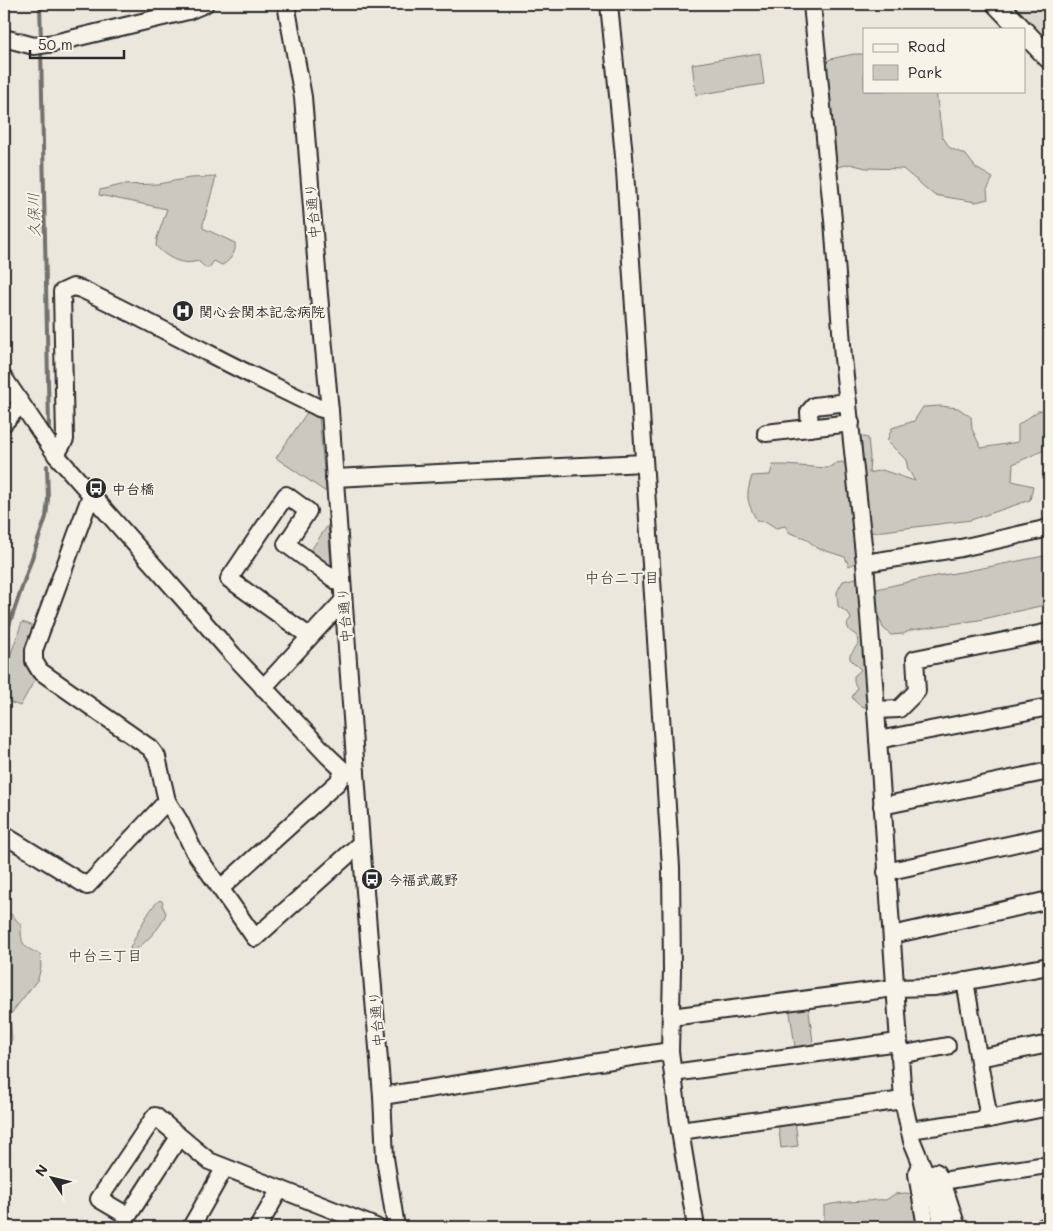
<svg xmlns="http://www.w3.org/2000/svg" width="1053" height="1231" font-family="Mali,'Klee One',sans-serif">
	<rect width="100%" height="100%" fill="#ebe7dd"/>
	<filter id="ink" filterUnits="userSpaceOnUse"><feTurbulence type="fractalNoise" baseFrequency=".02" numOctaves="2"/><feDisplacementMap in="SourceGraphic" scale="10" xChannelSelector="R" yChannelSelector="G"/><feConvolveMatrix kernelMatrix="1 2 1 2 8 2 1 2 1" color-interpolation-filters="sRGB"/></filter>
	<g filter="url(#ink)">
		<polygon fill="#dbd7ce" points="1008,4 1049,4 1049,46"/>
		<g fill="#cbc8bf" stroke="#7b7a75">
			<polygon points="760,53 764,84 696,95 692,64"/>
			<polygon points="854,54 864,54 864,91 936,91 942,136 950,148 966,155 976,168 993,178 987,190 988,199 976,202 934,195 903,169 866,168 850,164 833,168 823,66 830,59"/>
			<path d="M216,177L203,224V228L235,243C237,252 229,262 222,265L214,261L209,268H206L198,261C182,266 167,258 156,246L157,238L167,209L99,195L100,190L121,185L158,184L190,178Z"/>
			<path d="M941,406L958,408L971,417L972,429L981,448L1018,442V425L1038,411L1049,409V448L1013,464L1012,481L1033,486L1030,500L971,520L867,533L862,560L849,566L845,557L817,548L805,538L790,533L785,526L776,528L767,522L757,521C747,501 745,498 752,476L770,475L773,465H784L828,468L836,463L842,462L847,465L857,435L868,438L870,457L869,473L882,470L915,481L908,469L906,460L887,441L892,428L914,421L923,407Z"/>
			<polygon points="308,411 319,416 326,492 276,458"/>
			<polygon points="328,525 331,565 328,567 309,553"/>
			<path d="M1049,555V604L979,620L911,630L903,634L891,635L883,628L880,619H873V707C862,708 858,706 852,697L857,688L854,682V676L861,670L850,659V655L858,644L857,636L849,630L847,624L851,619L849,614L838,606L837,592L843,581L860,577L869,588L877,589L925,578L967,571Z"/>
			<polygon points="22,622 34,626 28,646 37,676 20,706 4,700 4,674"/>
			<path d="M160,900L163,902L162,905L166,913C162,928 144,943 132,953L130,948C136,936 150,906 160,900Z"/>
			<path d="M4,912L11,914L21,925C21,944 22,947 40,954L41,967L38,979L10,1015L12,1039L4,1055Z"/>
			<polygon points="808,1004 814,1050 796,1053 789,1006"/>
			<polygon points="795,1120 798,1146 781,1148 778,1122"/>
			<path d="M905,1193L915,1194L924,1227H824V1206C838,1202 850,1202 865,1201C872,1201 878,1199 886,1200L895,1194Z"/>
		</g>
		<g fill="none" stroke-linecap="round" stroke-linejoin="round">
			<g stroke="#72716c" stroke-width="4">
				<polyline points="40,4 41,42"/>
				<polyline points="41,49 49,427"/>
				<polyline points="4,640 46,517 48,499 47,466"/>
			</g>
			<g stroke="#2b2b2b" stroke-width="20">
				<g id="minor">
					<polyline points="286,4 303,97 319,295 330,411 361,843 382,1096 385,1158 396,1227"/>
					<polyline points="609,4 624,156 671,867 672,970 670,1051 680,1131 696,1227"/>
					<polyline points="812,4 833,220 843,358 865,563 876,710 903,1100 912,1141 938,1204 943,1227"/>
					<polyline points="4,38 34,46 54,43 188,11 205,4"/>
					<polyline points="4,378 56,455 233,655 328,756 344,771 356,772"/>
					<polyline points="4,423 21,404"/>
					<polyline points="810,428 809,412 814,406 848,402"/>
					<polyline points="766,433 851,423"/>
					<path d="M56,455L65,439L62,292L73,287L81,289C124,309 167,332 210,354C246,373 283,390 319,408L330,411"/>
					<polyline points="334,478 644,463"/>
					<polyline points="865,563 961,548 1049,528"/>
					<polyline points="309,636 229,579 286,495 308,511 286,544 342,585"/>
					<polyline points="263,688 343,601"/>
					<polyline points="876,710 899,709 917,691 915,659 1049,632"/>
					<polyline points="878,740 1049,707"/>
					<polyline points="167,801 180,822 194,851 255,938 361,843"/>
					<polyline points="882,806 1049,771"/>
					<polyline points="4,835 87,886 167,801 157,757 150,748 40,671 34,661 34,650 91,495"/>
					<polyline points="886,872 1049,836"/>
					<polyline points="221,888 338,782 344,771"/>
					<polyline points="892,935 1049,900"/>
					<polyline points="965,981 989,1119"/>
					<polyline points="671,1017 894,988 935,987 1049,966"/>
					<polyline points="899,1055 947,1046"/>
					<polyline points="979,1058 1049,1044"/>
					<polyline points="673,1073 898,1042"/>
					<polyline points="382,1096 670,1051"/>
					<polyline points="909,1130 989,1119 1049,1107"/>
					<polyline points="680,1131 903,1100"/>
					<polyline points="179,1137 128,1216 99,1199 155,1116 209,1161 280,1189"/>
					<polyline points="918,1169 917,1174 926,1227"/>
					<polyline points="936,1172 942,1181 957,1227"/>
					<polyline points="942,1181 1040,1166"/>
					<polyline points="191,1227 224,1169"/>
					<polyline points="258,1227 280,1189 376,1227"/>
					<polyline points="1044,1227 1049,1226"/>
				</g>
			</g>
			<g stroke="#2b2b2b" stroke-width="24">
				<g id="major">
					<polyline points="997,4 1021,29"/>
					<polyline points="1024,32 1049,58"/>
				</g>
			</g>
			<use href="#minor" stroke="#f7f3e8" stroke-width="16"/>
			<use href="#major" stroke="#f7f3e8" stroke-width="20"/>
		</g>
	</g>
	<defs>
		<g id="hospital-disc" transform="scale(1.125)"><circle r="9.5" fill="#2b2b2b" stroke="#f7f3e8"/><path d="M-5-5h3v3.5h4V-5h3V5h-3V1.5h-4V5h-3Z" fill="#fff"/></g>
		<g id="bus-disc" transform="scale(1.125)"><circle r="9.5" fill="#2b2b2b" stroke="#f7f3e8"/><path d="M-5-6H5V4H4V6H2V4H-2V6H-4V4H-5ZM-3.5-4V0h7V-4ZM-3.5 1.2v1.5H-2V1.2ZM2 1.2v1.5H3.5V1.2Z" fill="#fff"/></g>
	</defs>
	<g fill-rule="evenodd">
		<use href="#hospital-disc" x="183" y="311"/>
		<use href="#bus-disc" x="96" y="488"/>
		<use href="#bus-disc" x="372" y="879"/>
	</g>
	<g text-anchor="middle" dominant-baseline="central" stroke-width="4" stroke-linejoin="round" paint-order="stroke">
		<g font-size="14" fill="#2b2b2b" stroke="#f7f3e8">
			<text transform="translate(312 211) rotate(-95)">中台通り</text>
			<text transform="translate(344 615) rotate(-94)">中台通り</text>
			<text transform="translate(376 1019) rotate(-95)">中台通り</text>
		</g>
		<g font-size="14" font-weight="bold" fill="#2b2b2b" stroke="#f7f3e8" text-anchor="start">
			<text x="199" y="311">関心会関本記念病院</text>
			<text x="112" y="488">中台橋</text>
			<text x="388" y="879">今福武蔵野</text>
		</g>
		<g font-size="15" font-style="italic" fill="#555451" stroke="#f7f3e8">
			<text transform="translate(33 215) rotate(-91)">久保川</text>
		</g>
		<g font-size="15" fill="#2b2b2b" stroke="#f7f3e8">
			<text x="622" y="577">中台二丁目</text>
			<text x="105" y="955">中台三丁目</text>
		</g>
	</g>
	<rect width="1053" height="1231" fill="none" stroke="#f7f3e8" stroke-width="20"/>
	<rect x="10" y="10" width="1033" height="1211" fill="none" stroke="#2b2b2b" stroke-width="2" filter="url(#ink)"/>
	<rect x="863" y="28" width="162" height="65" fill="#f7f3e8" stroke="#a5a39c"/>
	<rect x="873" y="44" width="25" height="8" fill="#f7f3e8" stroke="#a5a39c"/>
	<text x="908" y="52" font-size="15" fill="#2b2b2b">Road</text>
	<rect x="873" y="65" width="25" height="15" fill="#cbc8bf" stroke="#a5a39c"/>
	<text x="908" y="78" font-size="15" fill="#2b2b2b">Park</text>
	<g transform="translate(52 1178) rotate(305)" stroke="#f7f3e8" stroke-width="4" paint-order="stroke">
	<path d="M0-4L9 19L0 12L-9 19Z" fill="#2b2b2b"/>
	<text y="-8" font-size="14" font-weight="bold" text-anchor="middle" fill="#2b2b2b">N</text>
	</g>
	<path d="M30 50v8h94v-8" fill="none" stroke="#2b2b2b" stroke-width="2.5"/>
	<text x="38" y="50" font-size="15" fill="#2b2b2b" stroke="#f7f3e8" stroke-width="4" paint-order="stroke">50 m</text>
</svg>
